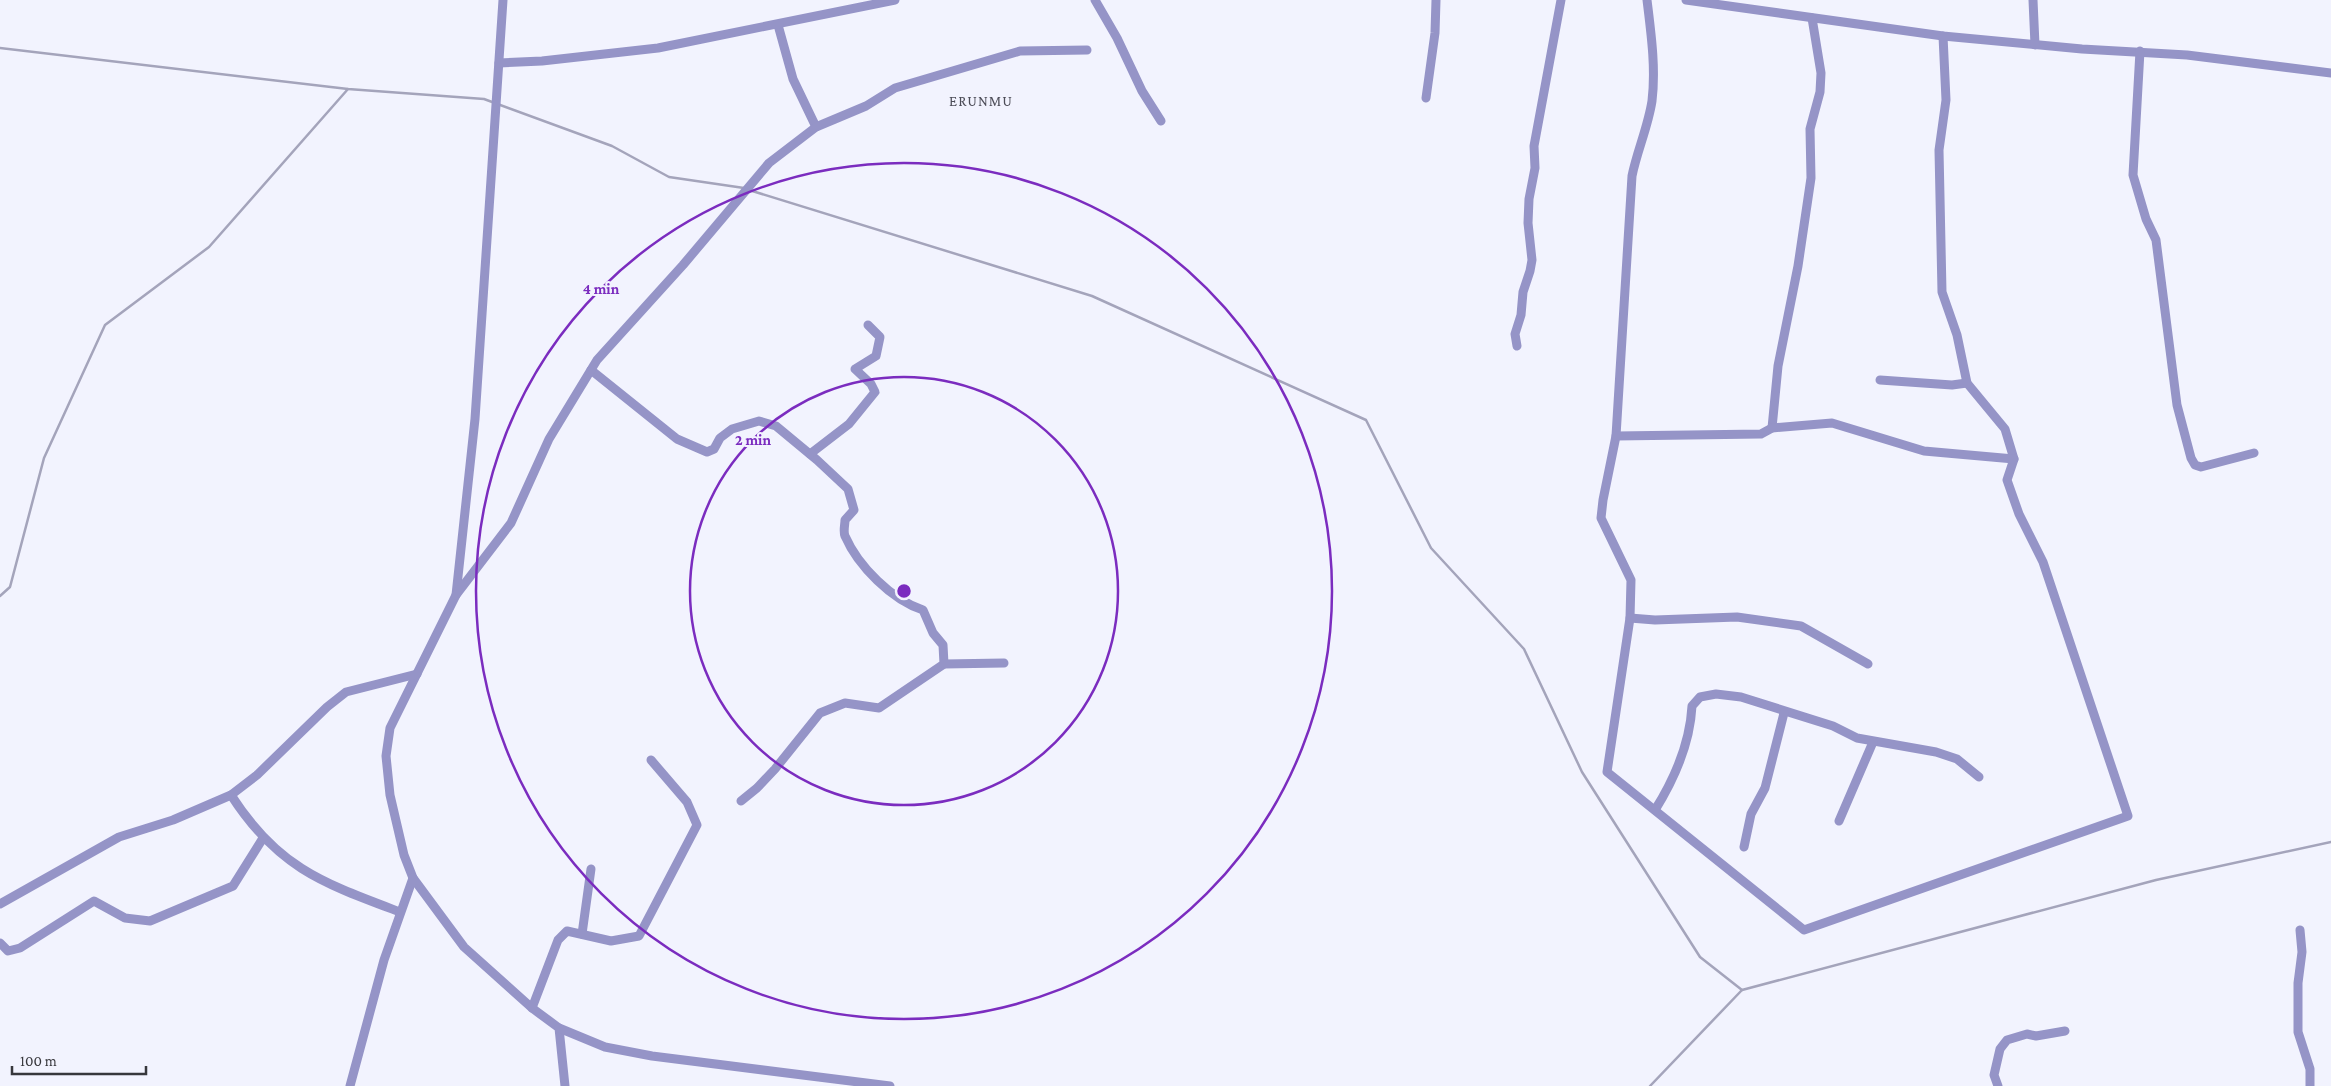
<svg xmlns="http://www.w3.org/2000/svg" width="2331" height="1086" font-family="'Crimson Pro',serif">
	<rect width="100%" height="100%" fill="#f2f3fe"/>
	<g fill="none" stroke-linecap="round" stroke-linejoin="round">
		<g stroke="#a4a4bb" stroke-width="2.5">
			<polyline points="0,48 348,89 484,99 612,146 669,177 744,188"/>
			<polyline points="749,190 1092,296 1366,420 1431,548 1524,649 1582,772 1700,957 1742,990"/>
			<polyline points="0,596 10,587 44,458 105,325 209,247 348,89"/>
			<polyline points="1650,1086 1742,990 2156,880 2331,842"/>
		</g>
		<g stroke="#9594c7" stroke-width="9">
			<polyline points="503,0 475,419 456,595 390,728 386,756 390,795 404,855 413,878 464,947 532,1008 559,1028 565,1086"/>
			<polyline points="1095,0 1117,38 1142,91 1161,121"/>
			<path d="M1647,0C1651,33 1656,68 1652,101C1648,127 1637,151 1632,176L1616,436L1603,500L1601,518L1631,580L1630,618L1607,772L1804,930L2128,816L2043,562L2019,514L2007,480L2014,459L2005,429L1967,383L1957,335L1942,292L1939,150L1946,100L1943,36"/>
			<polyline points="1686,0 1943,36 2082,49 2187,55 2331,73"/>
			<polyline points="2033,0 2035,45"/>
			<polyline points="778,25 793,79 816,127"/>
			<polyline points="2140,51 2133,175 2146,219 2156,240 2177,405 2191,458 2195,465 2201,467 2254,453"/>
			<polyline points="499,63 542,61 658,48 895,0"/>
			<polyline points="1426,98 1435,33 1436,0"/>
			<polyline points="1517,346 1515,334 1521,315 1523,292 1530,271 1532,260 1528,223 1529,199 1535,168 1534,146 1561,0"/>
			<path d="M591,370L677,439L707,452L714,449L720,438L732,429L759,421L776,426L817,460L848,489L854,510L845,520C845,525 843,531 845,536C858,566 892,600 923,610L933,633L943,645L944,664L879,708L845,703L820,713L775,769L757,788L741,801"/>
			<polyline points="1880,380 1952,385 1967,383"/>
			<polyline points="1772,428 1778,366 1798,266 1811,178 1810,129 1820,92 1821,73 1812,18"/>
			<polyline points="1616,436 1761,434 1772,428 1832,423 1924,451 2014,459"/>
			<polyline points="810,454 849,424 875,392 871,384 855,369 876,356 880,337 868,325"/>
			<polyline points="456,595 511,523 549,439 597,360 683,265 769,163 816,127 866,106 895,88 1020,51 1087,50"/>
			<polyline points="1630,618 1655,620 1737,617 1801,626 1868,664"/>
			<polyline points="944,664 1004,663"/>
			<path d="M231,795C278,868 323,883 400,912"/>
			<path d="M1655,810C1675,778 1690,744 1692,706L1700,697L1716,694L1741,697L1833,726L1857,738L1936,752L1957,759L1979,777"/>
			<polyline points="1839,821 1873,742"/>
			<polyline points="1744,847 1751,814 1765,788 1784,713"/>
			<polyline points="0,904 119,837 173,820 231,795 257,775 327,707 346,692 417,674"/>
			<polyline points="2300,930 2302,952 2298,983 2298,1032 2310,1069 2310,1086"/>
			<polyline points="582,934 591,869"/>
			<polyline points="0,943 8,951 20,948 94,901 125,918 150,921 233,886 263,838"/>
			<polyline points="532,1008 558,940 567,931 611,941 639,936 697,825 687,802 651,760"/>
			<polyline points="559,1028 605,1047 652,1056 890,1086"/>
			<polyline points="350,1086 384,960 413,878"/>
			<polyline points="1998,1086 1994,1075 2000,1049 2007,1040 2027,1034 2036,1036 2065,1031"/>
		</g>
	</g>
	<g fill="none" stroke="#7b2cbf" stroke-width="2.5">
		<circle cx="904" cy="591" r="214"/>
		<circle cx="904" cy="591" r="428"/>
	</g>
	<g text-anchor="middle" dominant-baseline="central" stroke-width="4" stroke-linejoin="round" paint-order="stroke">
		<g font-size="15" letter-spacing="1" fill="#4d4d58" stroke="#f2f3fe">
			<text x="981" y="101">ERUNMU</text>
		</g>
	</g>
	<circle cx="904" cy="591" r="8" fill="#7b2cbf" stroke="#f2f3fe" stroke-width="2.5"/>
	<g font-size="15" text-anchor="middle" font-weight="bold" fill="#7b2cbf" stroke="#f2f3fe" stroke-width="4" stroke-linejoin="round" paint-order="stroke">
		<text x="601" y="294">4 min</text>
		<text x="753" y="445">2 min</text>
	</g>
	<path d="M12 1066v8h134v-8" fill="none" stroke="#37373c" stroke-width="2.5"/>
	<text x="20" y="1066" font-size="15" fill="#37373c" stroke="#f2f3fe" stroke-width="4" paint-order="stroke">100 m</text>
</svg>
